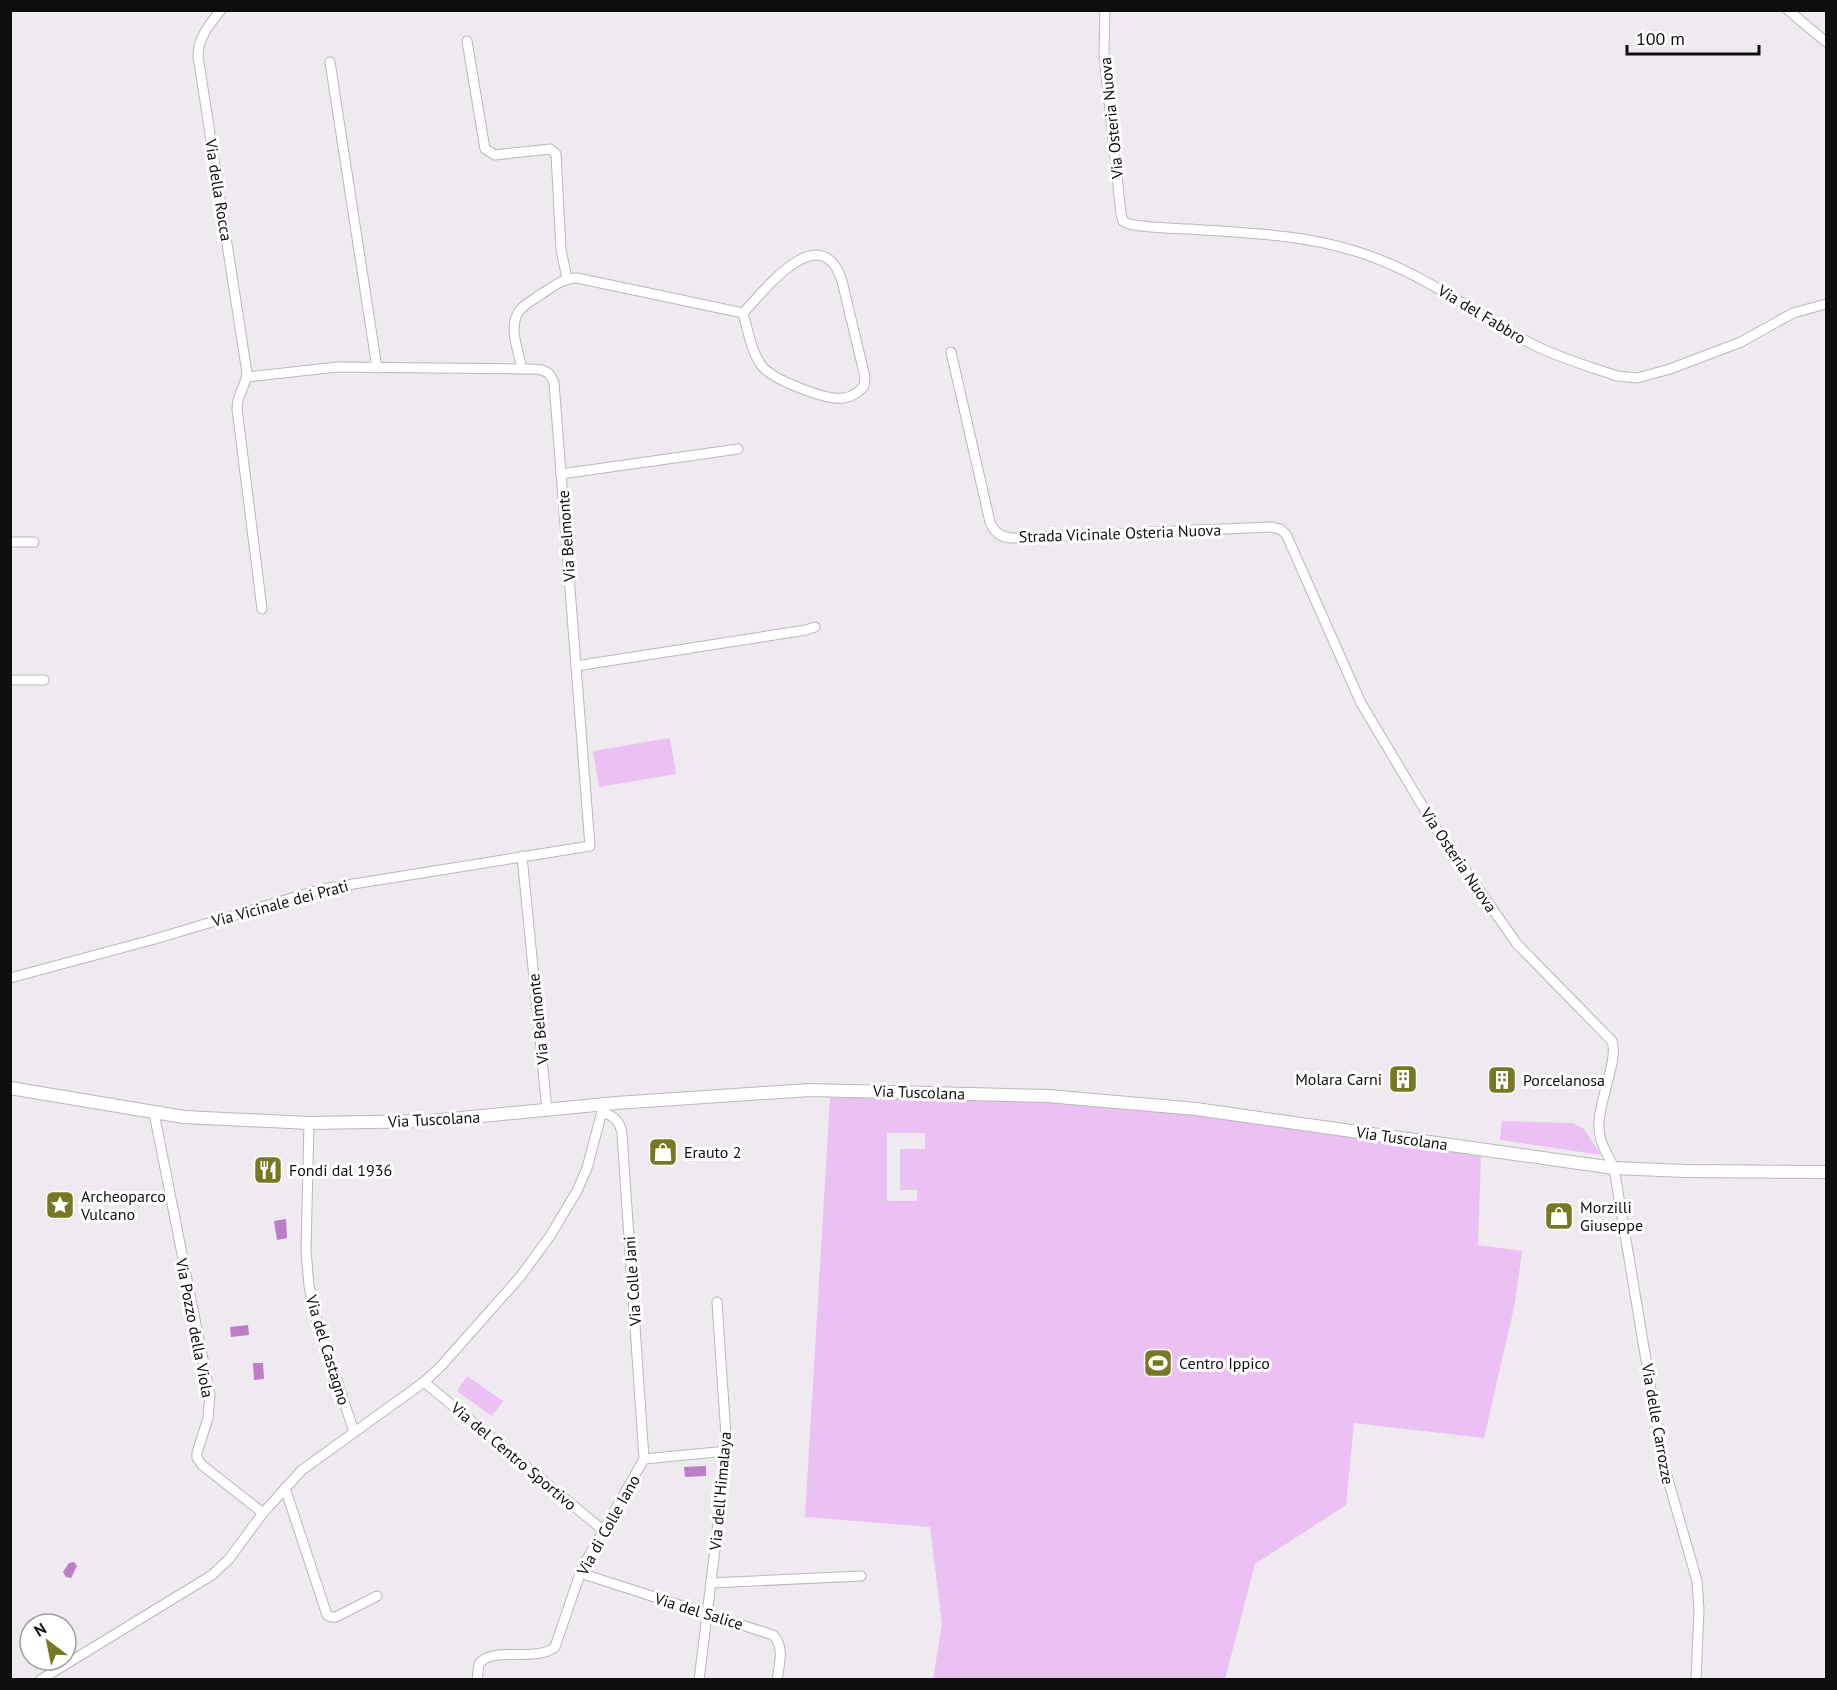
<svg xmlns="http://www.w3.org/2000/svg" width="1837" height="1690" font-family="'PT Sans',sans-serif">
	<rect width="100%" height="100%" fill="#eeeaef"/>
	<g fill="#ebc0f2" fill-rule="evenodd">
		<polygon points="670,738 676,774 599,787 593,751"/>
		<path d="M830,1098C901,1098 973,1098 1044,1102C1190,1110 1336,1133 1481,1156L1478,1245L1522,1251L1515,1303L1484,1438L1354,1423L1346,1505L1255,1564L1225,1679H933L942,1624L930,1527L805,1517ZM887,1133H925V1149H900V1190H917V1201H887Z"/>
		<polygon points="1502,1121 1573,1123 1584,1129 1601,1155 1500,1140"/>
		<polygon points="467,1376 503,1401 492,1416 457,1391"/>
	</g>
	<g fill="#bd7dc8">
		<polygon points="286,1219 287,1238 277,1240 274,1221"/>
		<polygon points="248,1325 249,1335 231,1337 230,1327"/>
		<polygon points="253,1363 263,1363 264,1379 254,1380"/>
		<polygon points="706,1466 706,1476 685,1477 684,1467"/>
		<polygon points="74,1562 77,1566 71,1578 66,1577 63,1572 69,1563"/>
	</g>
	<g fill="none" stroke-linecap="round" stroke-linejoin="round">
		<g stroke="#bab7bb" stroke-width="11">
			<g id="minor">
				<path d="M221,10C210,24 198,37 198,56L247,373C246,386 237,394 237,409L262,609"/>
				<path d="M1105,10L1104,55L1121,214L1123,221L1129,224C1148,228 1169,228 1188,229C1243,233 1302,234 1355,251C1421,271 1472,312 1532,344C1559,358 1588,366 1617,376L1637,378L1670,369L1741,342L1793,313L1826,304"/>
				<polyline points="1788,10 1826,42"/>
				<polyline points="467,41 485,149 495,155 550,149 556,154 561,249 567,279"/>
				<polyline points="330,62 377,368"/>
				<path d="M951,352L990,522C994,532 1001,538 1013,538L1270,527L1280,529L1286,534L1361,703L1435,827L1517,944L1612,1041C1619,1059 1597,1105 1599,1128C1599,1142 1608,1155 1614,1168L1663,1462L1697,1581L1699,1610L1696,1680"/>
				<polyline points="247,377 337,367 522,369"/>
				<polyline points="561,474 738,449"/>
				<polyline points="10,542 34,542"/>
				<polyline points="576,666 806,630 815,627"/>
				<polyline points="10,680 44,680"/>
				<polyline points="522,856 547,1110"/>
				<path d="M10,978L155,939L322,889L590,846L554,383C549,367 537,369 522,369C519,352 507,326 520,310C526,303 536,298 543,293C554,286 563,278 577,278L743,313C748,330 751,352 762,366C773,380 827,401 844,398C852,397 859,392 864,386L865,377L842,281C821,216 764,291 743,313"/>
				<path d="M602,1112C614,1116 620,1121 622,1134L644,1459"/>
				<polyline points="154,1113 210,1395 208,1418 197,1453 197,1458 202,1465 263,1513"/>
				<polyline points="309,1123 306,1250 309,1286 315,1314 354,1432"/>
				<polyline points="424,1382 604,1531"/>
				<polyline points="285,1488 327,1615 331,1617 336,1617 377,1596"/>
				<path d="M580,1573L773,1635C785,1646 779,1665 777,1680"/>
				<polyline points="711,1583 861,1576"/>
				<polyline points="40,1680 212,1575 229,1559 263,1513 302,1470 424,1382 442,1365 520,1277 550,1236 577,1191 587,1168 604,1104"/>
				<path d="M477,1680L479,1664C494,1645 535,1663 555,1647L582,1568L644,1459L727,1451"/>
				<polyline points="699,1680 727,1451 717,1302"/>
			</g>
		</g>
		<g stroke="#bab7bb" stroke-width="14">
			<polyline id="major" points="10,1088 184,1117 309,1123 430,1121 616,1103 810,1090 1048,1096 1196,1109 1614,1168 1685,1171 1826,1172"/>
		</g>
		<use href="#minor" stroke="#fff" stroke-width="9"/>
		<use href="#major" stroke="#fff" stroke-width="12"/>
	</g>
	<defs>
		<g id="building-square" transform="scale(1.5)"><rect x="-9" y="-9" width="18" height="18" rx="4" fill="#777922" stroke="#fff"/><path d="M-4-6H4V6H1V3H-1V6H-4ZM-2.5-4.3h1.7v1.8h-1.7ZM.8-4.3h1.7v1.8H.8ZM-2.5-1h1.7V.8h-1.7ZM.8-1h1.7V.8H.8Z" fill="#fff"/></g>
		<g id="shop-square" transform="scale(1.5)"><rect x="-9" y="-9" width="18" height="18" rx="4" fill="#777922" stroke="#fff"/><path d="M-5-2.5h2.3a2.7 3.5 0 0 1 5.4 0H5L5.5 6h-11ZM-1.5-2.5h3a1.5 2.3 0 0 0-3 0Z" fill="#fff"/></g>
		<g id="restaurant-square" transform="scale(1.5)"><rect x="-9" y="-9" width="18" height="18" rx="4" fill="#777922" stroke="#fff"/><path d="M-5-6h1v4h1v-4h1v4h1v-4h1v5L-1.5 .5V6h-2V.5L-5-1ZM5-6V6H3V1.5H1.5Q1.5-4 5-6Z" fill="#fff"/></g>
		<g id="sight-square" transform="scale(1.5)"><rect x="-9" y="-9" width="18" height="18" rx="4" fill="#777922" stroke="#fff"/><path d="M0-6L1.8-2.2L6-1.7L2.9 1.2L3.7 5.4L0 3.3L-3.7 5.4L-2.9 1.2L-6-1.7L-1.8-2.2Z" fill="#fff"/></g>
		<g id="stadium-square" transform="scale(1.5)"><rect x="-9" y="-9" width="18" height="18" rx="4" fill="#777922" stroke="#fff"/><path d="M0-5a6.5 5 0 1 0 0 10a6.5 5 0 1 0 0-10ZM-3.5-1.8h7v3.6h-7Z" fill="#fff"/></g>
	</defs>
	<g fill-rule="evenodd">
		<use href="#building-square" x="1403" y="1079"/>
		<use href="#building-square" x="1502" y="1080"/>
		<use href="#shop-square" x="663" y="1152"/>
		<use href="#restaurant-square" x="268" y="1170"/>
		<use href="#sight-square" x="60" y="1205"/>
		<use href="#shop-square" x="1559" y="1216"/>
		<use href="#stadium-square" x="1158" y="1363"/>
	</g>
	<g text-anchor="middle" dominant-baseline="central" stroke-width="6" stroke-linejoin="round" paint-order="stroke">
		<g font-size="16" fill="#0f0e0f" stroke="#fff">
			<text transform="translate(1111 118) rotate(-96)">Via Osteria Nuova</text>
			<text transform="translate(219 190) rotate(81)">Via della Rocca</text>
			<text transform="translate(1482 314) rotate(31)">Via del Fabbro</text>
			<text transform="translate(1120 533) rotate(-2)">Strada Vicinale Osteria Nuova</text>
			<text transform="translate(566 536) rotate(-94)">Via Belmonte</text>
			<text transform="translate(1459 860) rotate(56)">Via Osteria Nuova</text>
			<text transform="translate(280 903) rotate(-15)">Via Vicinale dei Prati</text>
			<text transform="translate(538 1019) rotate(-96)">Via Belmonte</text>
			<text transform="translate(919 1092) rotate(2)">Via Tuscolana</text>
			<text transform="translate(434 1119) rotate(-3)">Via Tuscolana</text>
			<text transform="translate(1402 1138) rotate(8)">Via Tuscolana</text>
			<text transform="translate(632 1281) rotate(-94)">Via Colle Jani</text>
			<text transform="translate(195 1328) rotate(79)">Via Pozzo della Viola</text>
			<text transform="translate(328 1350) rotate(73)">Via del Castagno</text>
			<text transform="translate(1658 1424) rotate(80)">Via delle Carrozze</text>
			<text transform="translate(514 1456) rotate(40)">Via del Centro Sportivo</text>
			<text transform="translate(720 1491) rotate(-85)">Via dell'Himalaya</text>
			<text transform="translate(608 1525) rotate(-61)">Via di Colle Iano</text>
			<text transform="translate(699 1611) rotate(17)">Via del Salice</text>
		</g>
		<g font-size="16" fill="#0f0e0f" stroke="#fff" text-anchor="start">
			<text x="1382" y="1079" text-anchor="end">Molara Carni</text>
			<text x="1523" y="1080">Porcelanosa</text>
			<text x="684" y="1152">Erauto 2</text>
			<text x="289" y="1170">Fondi dal 1936</text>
			<text x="81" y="1196">Archeoparco<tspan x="81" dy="18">Vulcano</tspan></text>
			<text x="1580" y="1207">Morzilli<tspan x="1580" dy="18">Giuseppe</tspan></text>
			<text x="1179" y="1363">Centro Ippico</text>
		</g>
	</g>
	<rect width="1837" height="1690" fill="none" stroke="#0f0e0f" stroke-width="24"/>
	<g transform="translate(48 1642) rotate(328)"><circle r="28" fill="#ffffff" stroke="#9f9f9f" stroke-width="1.5"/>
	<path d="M0-4.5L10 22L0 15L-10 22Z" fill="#777922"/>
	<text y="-9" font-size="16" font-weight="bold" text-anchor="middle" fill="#0f0e0f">N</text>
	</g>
	<path d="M1627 45v9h132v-9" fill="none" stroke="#0f0e0f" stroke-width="3"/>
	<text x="1636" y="45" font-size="18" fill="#0f0e0f" stroke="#ffffff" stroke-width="4.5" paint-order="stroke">100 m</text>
</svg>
